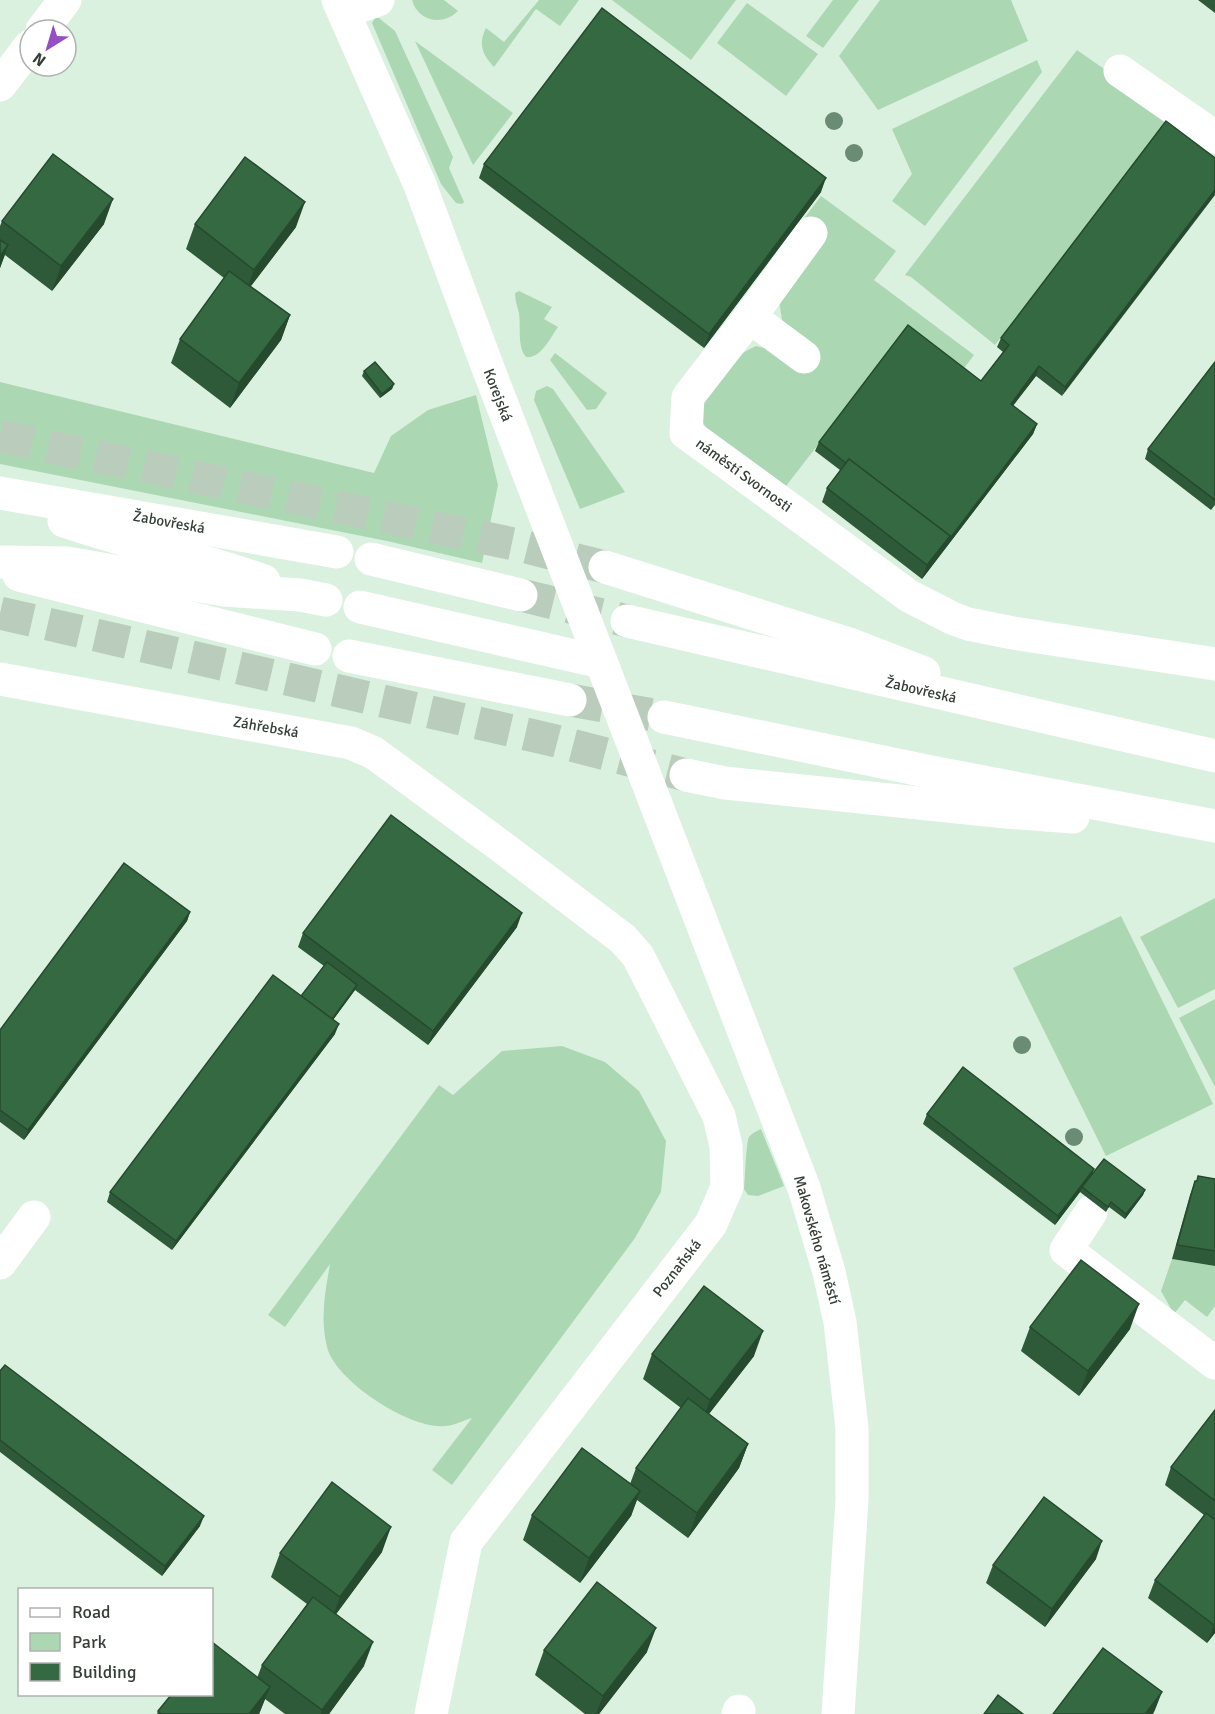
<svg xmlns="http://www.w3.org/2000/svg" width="1215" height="1714" font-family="Signika,sans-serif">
	<rect width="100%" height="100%" fill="#dbf1df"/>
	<g fill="#abd8b3">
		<path d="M412,0H444L458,11C443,26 418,22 412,0Z"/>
		<path d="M539,0H579L560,26L536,9L494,67C482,54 478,44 486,28L504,42Z"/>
		<polygon points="612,0 736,0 691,60"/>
		<polygon points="833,0 859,0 823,48 806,36"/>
		<polygon points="880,0 1011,0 1028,41 878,110 839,56"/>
		<polygon points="747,3 818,54 786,96 717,43"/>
		<polygon points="375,18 379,18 395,31 453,157 449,168 464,202 462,204 456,203 441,184 372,23"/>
		<polygon points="415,41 513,113 473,165"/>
		<polygon points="1077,50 1200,136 1162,129 995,345 911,277 905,275"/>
		<polygon points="1037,60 1042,72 925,226 892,201 912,174 892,129"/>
		<path d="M821,196L896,251L874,280L974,355L959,375L904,334L779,495L718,449L701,419C711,370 711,369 756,346L787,354L779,300L746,296Z"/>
		<path d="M519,291L552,307L544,319L558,327C550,338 541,359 526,357C517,346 521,327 519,313C517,306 515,300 515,293Z"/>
		<polygon points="555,353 607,393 596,409 587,410 550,360"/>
		<polygon points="0,382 374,473 391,436 428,410 476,395 498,485 482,563 387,541 0,464"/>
		<polygon points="547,386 553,389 625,492 580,509 534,400 536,391"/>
		<polygon points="1215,898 1215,989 1178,1008 1140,937"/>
		<polygon points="1121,916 1213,1104 1106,1156 1013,968"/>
		<polygon points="1215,999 1215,1087 1179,1018"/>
		<path d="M562,1046L605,1062L639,1091L666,1141L661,1192L635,1238L452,1485L432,1470L472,1418C464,1420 454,1426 445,1426C411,1430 335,1381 327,1347C320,1319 325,1292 330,1264L285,1327L268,1315L439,1085L453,1095L502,1051Z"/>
		<path d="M761,1129L784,1186L758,1196L748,1195L744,1189C745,1180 746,1142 749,1137C752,1133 757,1131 761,1129Z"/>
		<polygon points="1172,1259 1215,1266 1215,1306 1207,1317 1185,1300 1174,1314 1161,1291"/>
	</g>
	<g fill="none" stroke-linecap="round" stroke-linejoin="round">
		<g stroke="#bacdbd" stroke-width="33" stroke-dasharray="33 16" stroke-linecap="butt">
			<polyline points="0,436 514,544 605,567"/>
			<polyline points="521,595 627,621"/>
			<polyline points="0,613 552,740 686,775"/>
			<polyline points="570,700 664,717"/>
		</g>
		<g stroke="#fff" stroke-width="33">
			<polyline points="338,0 420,185 488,368 804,1188 829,1272 840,1322 852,1428 852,1500 838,1714"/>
			<polyline points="344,12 378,0"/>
			<polyline points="42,30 65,0"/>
			<polyline points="1120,71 1215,137"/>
			<polyline points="0,85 30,46"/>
			<polyline points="811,233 750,317 688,397 686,433 909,596 954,619 968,624 1013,633 1215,664"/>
			<polyline points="750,317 804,357"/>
			<polyline points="0,679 351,743 374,753 502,847 623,939 638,956 719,1116 726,1146 727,1187 711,1224 466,1542 431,1714"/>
			<polyline points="1091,1212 1066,1250 1215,1363"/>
			<polyline points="0,1263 34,1217"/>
			<polyline points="738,1714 739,1711"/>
		</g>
		<g stroke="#fff" stroke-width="33">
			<polyline points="0,493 337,552"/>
			<path d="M64,521C130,544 199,557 264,581"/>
			<polyline points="371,559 521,595"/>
			<polyline points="0,562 67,563 224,590 300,595 326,600"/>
			<polyline points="605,567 849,644 924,673"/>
			<polyline points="19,575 315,649"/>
			<polyline points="360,607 601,662"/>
			<polyline points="627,621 1215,756"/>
			<polyline points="349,656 570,700"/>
			<polyline points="664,717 936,773 1215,826"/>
			<polyline points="686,775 725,783 1006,812 1073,817"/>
		</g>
	</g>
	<g fill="#6b8c74">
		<circle cx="834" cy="121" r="9"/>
		<circle cx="854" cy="153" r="9"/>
		<circle cx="1022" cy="1045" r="9"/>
		<circle cx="1074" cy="1137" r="9"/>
	</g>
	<g fill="#2e5a39">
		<polygon points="1198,0 1215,0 1215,13"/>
		<polygon points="1166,121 1062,396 1036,376 1013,406 1037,424 1033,434 922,579 822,502 827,488 840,470 815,451 819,442 981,381 1003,352 997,347 1001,338"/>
		<polygon points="484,164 821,192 704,348 479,178"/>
		<polygon points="2,221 104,224 52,291 5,255 0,268 0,226"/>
		<polygon points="195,224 296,227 250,287 290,315 281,340 230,408 171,363 180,339 224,278 186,249"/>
		<polygon points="1215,362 1215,505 1211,510 1145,459 1148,449"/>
		<polygon points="364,371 394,384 392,389 380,398 362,376"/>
		<polygon points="190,912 187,921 24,1140 0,1122 0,1030"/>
		<polygon points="517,927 428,1045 355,990 333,1020 335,1034 172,1250 107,1202 110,1192 301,996 324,966 298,947 303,933"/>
		<polygon points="927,1114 1094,1169 1092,1174 1145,1190 1143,1195 1125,1219 1109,1207 1106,1212 1080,1192 1055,1225 923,1124"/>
		<polygon points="1198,1176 1215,1179 1215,1266 1172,1259 1190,1195 1195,1181 1197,1181"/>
		<polygon points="1030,1327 1130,1329 1079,1396 1021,1351"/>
		<polygon points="652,1354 754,1356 709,1414 748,1444 739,1468 688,1538 637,1500 631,1516 580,1583 523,1540 532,1515 630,1484 636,1468 681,1408 643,1379"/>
		<polygon points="0,1371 200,1526 162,1576 0,1452"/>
		<polygon points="1215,1410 1215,1633 1207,1643 1148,1598 1155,1580 1204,1515 1165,1485 1171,1467"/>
		<polygon points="382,1552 336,1614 364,1666 329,1714 285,1714 265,1699 259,1714 157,1714 158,1711 257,1678 262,1665 307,1604 271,1577 280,1553"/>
		<polygon points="1096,1559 1045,1627 986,1583 993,1565"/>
		<polygon points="544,1650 647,1652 599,1714 585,1714 535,1675"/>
	</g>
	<g fill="#254a2e">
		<polygon points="826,178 821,192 704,348 709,334"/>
		<polygon points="1215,190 1215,195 1062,396 1065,387"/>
		<polygon points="113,199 104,224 52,291 61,266"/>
		<polygon points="305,202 296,227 245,294 254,270"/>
		<polygon points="8,245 0,268 0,256"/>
		<polygon points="290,315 281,340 230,408 239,383"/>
		<polygon points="1039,366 1036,376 1007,413 1011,404"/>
		<polygon points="394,384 392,389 380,398 382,394"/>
		<polygon points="1037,424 1033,434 922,579 927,565"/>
		<polygon points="190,912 187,921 24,1140 28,1130"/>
		<polygon points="522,913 517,927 428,1045 433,1031"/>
		<polygon points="357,985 355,990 327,1028 329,1023"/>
		<polygon points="339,1024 335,1034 172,1250 176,1241"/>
		<polygon points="1094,1169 1091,1178 1082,1187 1080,1192 1055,1225 1058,1216"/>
		<polygon points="1145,1190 1143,1195 1125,1219 1126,1214"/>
		<polygon points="1139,1304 1130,1329 1079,1396 1088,1371"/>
		<polygon points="763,1331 754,1356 701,1424 710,1400"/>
		<polygon points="748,1444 739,1468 688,1538 697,1513"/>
		<polygon points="640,1491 631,1516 580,1583 589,1558"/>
		<polygon points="204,1516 200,1526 162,1576 165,1566"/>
		<polygon points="391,1527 382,1552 331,1621 340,1597"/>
		<polygon points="1102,1541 1096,1559 1045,1627 1052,1609"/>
		<polygon points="1215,1624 1215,1633 1207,1643 1214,1625"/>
		<polygon points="656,1628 647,1652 599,1714 596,1714 603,1696"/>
		<polygon points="373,1642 364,1666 329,1714 321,1714 322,1710"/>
		<polygon points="270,1687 259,1714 249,1714"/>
		<polygon points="1162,1692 1155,1710 1153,1714 1145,1714"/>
	</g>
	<g fill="#356942" stroke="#254a2e" stroke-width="1.5">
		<polygon points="602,8 826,178 709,334 484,164"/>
		<polygon points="1166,121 1215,158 1215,190 1065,387 1039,366 1011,404 1037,424 948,541 950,536 849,459 846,463 819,442 908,325 981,381 1009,345 1001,338"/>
		<polygon points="53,154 113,199 61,266 2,221"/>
		<polygon points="245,157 305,202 254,270 195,224"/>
		<polygon points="0,240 8,245 0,256"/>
		<polygon points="229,271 290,315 239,383 180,339"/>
		<polygon points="375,362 394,384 382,394 364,371"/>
		<polygon points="1215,362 1215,500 1148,449"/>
		<polygon points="849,459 950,536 927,565 827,488"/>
		<polygon points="391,815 522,913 433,1031 303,933"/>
		<polygon points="124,863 190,912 28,1130 0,1110 0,1030"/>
		<polygon points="327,962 357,985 332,1019 301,996"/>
		<polygon points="273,975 339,1024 176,1241 110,1192"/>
		<polygon points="963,1067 1094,1169 1058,1216 927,1114"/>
		<polygon points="1104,1159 1145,1190 1126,1214 1111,1202 1108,1207 1082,1187"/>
		<polygon points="1198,1176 1215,1179 1215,1251 1177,1245 1195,1181 1197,1181"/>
		<polygon points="1081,1260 1139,1304 1088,1371 1030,1327"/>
		<polygon points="704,1286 763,1331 710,1400 652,1354"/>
		<polygon points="5,1365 204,1516 165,1566 0,1440 0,1371"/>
		<polygon points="688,1398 748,1444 697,1513 636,1468"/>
		<polygon points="1215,1410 1215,1501 1171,1467"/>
		<polygon points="582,1448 640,1491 589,1558 532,1515"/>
		<polygon points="332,1482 391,1527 340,1597 280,1553"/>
		<polygon points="1044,1497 1102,1541 1052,1609 993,1565"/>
		<polygon points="1206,1513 1215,1520 1215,1624 1214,1625 1155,1580"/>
		<polygon points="597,1582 656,1628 603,1696 544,1650"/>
		<polygon points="313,1597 373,1642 322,1710 262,1665"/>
		<polygon points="212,1642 270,1687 249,1714 161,1714 158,1711 171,1695 212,1695"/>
		<polygon points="1103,1648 1162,1692 1145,1714 1053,1714"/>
		<polygon points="998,1695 1023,1714 984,1714"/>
	</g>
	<g text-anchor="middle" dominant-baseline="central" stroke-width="6" stroke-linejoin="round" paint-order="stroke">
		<g font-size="15" fill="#353e37" stroke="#fff">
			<text transform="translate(498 395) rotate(69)">Korejská</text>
			<text transform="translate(744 475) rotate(36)">náměstí Svornosti</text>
			<text transform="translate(169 522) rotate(10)">Žabovřeská</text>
			<text transform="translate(921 690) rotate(13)">Žabovřeská</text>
			<text transform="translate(266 727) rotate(10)">Záhřebská</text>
			<text transform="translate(817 1240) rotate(74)">Makovského náměstí</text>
			<text transform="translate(677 1268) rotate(-52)">Poznaňská</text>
		</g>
	</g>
	<rect x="18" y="1588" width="195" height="108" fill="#ffffff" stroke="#aeb2af" stroke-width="1.5"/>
	<rect x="30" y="1608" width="30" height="9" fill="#ffffff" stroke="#aeb2af" stroke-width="1.5"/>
	<text x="72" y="1618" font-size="18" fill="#353e37">Road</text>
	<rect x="30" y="1633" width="30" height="18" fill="#abd8b3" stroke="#aeb2af" stroke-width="1.5"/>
	<text x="72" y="1648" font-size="18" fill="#353e37">Park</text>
	<rect x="30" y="1663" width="30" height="18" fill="#356942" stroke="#aeb2af" stroke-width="1.5"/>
	<text x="72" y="1678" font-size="18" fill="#353e37">Building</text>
	<g transform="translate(48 48) rotate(217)"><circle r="28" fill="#ffffff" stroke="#aeb2af" stroke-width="1.5"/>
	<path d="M0-4.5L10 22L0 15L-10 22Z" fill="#964fc2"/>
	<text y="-9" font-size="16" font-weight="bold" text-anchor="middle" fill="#353e37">N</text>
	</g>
</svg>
